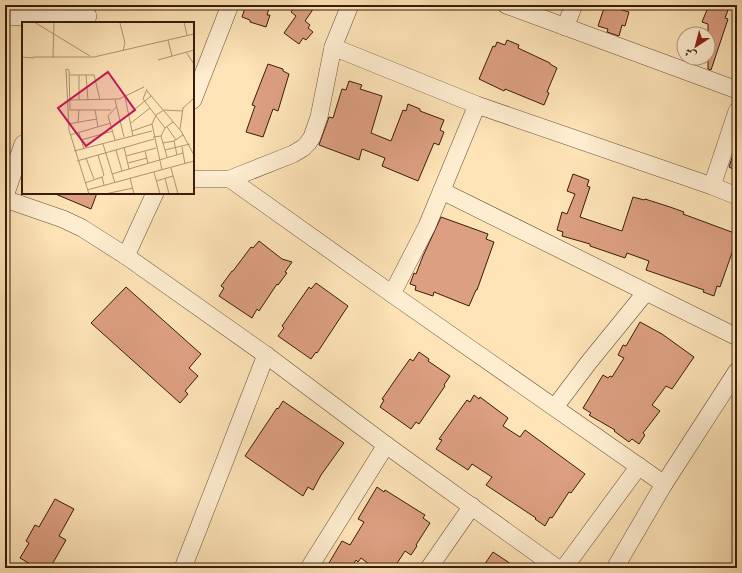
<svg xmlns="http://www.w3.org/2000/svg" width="742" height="573" font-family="'IM FELL French Canon',Amiri,serif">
	<rect width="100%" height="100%" fill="#fde3b6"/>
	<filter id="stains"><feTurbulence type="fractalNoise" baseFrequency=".005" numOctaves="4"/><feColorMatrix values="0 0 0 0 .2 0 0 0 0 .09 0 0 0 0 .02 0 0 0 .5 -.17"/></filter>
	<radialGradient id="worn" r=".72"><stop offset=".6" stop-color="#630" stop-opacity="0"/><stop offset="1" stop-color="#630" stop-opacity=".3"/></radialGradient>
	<g fill="#dc9f81" stroke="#381c0b">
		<polygon points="246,5 270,5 267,15 270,15 266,27 250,22 250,20 242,17"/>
		<polygon points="296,5 316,5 305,21 310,25 308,28 313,32 306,40 303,38 299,44 284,33 296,16 291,12"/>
		<polygon points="605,5 629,12 625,26 622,25 619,36 607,32 608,29 598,26"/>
		<polygon points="709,5 730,5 725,18 728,19 711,70 708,69 708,24 702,22"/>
		<polygon points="507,40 519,45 518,48 550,63 550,64 557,68 547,92 549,93 544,105 505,89 504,91 479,79 493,46 495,47 497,42 505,45"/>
		<polygon points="268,64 283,69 283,71 289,74 278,111 273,109 263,137 246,132 255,106 252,105"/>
		<polygon points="349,81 362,85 360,89 382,96 371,133 391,141 403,110 406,111 408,104 420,109 420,111 444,120 440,130 444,132 439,145 434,143 418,181 382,166 385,158 362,149 359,160 319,145 329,117 333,118 342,89 346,90"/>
		<polygon points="737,143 737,171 729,167"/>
		<polygon points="573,174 589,180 587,186 590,187 580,217 622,231 633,197 644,200 645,199 670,207 684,212 683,214 737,234 737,251 733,250 720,287 717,286 714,296 703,292 704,290 646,270 649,261 627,253 625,258 590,246 590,244 562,236 563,232 557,230 562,212 567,214 575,194 567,191"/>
		<polygon points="53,193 97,193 91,209"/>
		<polygon points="441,217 488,234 486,239 494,242 477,290 476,290 469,306 434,292 433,296 415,290 416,286 410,284 414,273 416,274 423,256"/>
		<polygon points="259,241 282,259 292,262 285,272 287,273 278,285 277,284 259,311 257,309 252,318 219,296 224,288 221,286 232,271 233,271 251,247 253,248"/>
		<polygon points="316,283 348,306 317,353 316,352 311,359 278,336 284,328 282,326 309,287 311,289"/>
		<polygon points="126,287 201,354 189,368 198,376 185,391 188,394 180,403 91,323"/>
		<polygon points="640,322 662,334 694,357 672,389 666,386 652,405 660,411 643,433 645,435 639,444 632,439 629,442 614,431 615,430 589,415 591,413 583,408 603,375 608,378 610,376 612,377 624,358 618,355 623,345 626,346"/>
		<polygon points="419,352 429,359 428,361 450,376 444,385 445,386 419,424 416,422 411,429 380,407 384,400 382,399 400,373 410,359 413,361"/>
		<polygon points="474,395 479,399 480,397 508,418 503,426 520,437 525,430 585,474 571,493 569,492 552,518 550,517 545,526 535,519 536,518 486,485 492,477 472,464 468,470 436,449 442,440 439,439 449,425 467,400 470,402"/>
		<polygon points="283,401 344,443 321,475 313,490 308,487 303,496 245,456 277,408 278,409"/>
		<polygon points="377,487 384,492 385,490 425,515 423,518 430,523 416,545 417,546 411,555 405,551 394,568 374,568 361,558 358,562 356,560 351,568 326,568 342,541 350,545 364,522 358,519"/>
		<polygon points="55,499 74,509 59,536 66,540 50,568 37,568 20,558 29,543 26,541 35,525 39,527"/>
		<polygon points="493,552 517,568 482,568"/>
	</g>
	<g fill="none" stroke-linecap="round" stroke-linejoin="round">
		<g stroke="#694e36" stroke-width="18">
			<g id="minor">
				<polyline points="506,5 737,90"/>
				<polyline points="5,17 88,16"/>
				<polyline points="565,27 574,5"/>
				<polyline points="333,47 477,105 712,186 737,196"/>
				<polyline points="193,100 230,5"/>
				<polyline points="193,179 230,179 293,154 303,148 308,143 312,137 319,117 333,47 350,5"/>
				<polyline points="230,179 392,294 664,484"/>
				<polyline points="712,186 737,111"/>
				<polyline points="442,191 737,337"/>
				<polyline points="5,196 23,144"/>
				<polyline points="5,199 63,219 82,228 126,256 266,355 386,445 557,568"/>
				<polyline points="126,256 155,193"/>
				<polyline points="392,294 427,226 477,105"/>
				<polyline points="555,407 589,362 646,292"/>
				<polyline points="183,568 266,355"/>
				<polyline points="309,568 386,445"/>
				<polyline points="429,568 472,506"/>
				<polyline points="564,568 639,466"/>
				<polyline points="615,568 664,484 737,371"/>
			</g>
		</g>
		<use href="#minor" stroke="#feedd0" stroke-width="17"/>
	</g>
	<g transform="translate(22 22)">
		<rect width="172" height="172" fill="#fde3b6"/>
		<path fill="none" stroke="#ae9372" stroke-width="1" d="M12,0L68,34M162,0L165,13M98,1L103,21L101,29M146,18L150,34M164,30L172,42M0,35L12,36M11,35H72L172,12M31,36L32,0M136,38L172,28M48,53H72L78,78M57,53V78M64,53L66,78M125,67L121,77L143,106L151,100M125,69L159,109L172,133M103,75L111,114M47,78L97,77L122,65M93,78L102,115M48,88L47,48L44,47L47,108L67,172M48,88H89M73,88L76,105M107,92L129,74M56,100L57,88M109,101L128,86M46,102L75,97M145,105L154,118M158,107L161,86L172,76M110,109L130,102M57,111L62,127M48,113L89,101M139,114L145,135M131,115L139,114L143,106M59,118L91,109M93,118L86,94L94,85M152,119L155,133M141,121L152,119L161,113M81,122L93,161M102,125L107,147M160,125L163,142M94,128L100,149M143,128L168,122M52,129L130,109M123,129L126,141M76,133L82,153L80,155L82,163M104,134L134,126M64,136L72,157M55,139L132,117M106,141L125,136M149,146L156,172M140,148L130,102L134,93L142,88L161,89M132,150L138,172M90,152L161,131M108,156L112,172M143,156L147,172M134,159L151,154M63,161L80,155M65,168L172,139M83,172L111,166"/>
		<path fill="#c2185b" fill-opacity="0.15" stroke="#c2185b" stroke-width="2" d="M86,50L113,88L64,124L36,86Z"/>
		<rect width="172" height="172" fill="none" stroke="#381c0b" stroke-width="2"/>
	</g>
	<rect width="742" height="573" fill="none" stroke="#fde3b6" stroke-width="20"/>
	<rect x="6" y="6" width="730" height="561" fill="none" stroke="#381c0b" stroke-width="2"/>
	<rect x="10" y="10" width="722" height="553" fill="none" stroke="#381c0b"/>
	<g transform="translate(696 46) rotate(216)"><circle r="19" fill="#feedd0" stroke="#af9981"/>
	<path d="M0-3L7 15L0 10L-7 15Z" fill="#8f2418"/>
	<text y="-6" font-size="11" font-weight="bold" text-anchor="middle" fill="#381c0b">ش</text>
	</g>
	<rect width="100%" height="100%" filter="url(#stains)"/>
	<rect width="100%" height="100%" fill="url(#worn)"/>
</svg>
